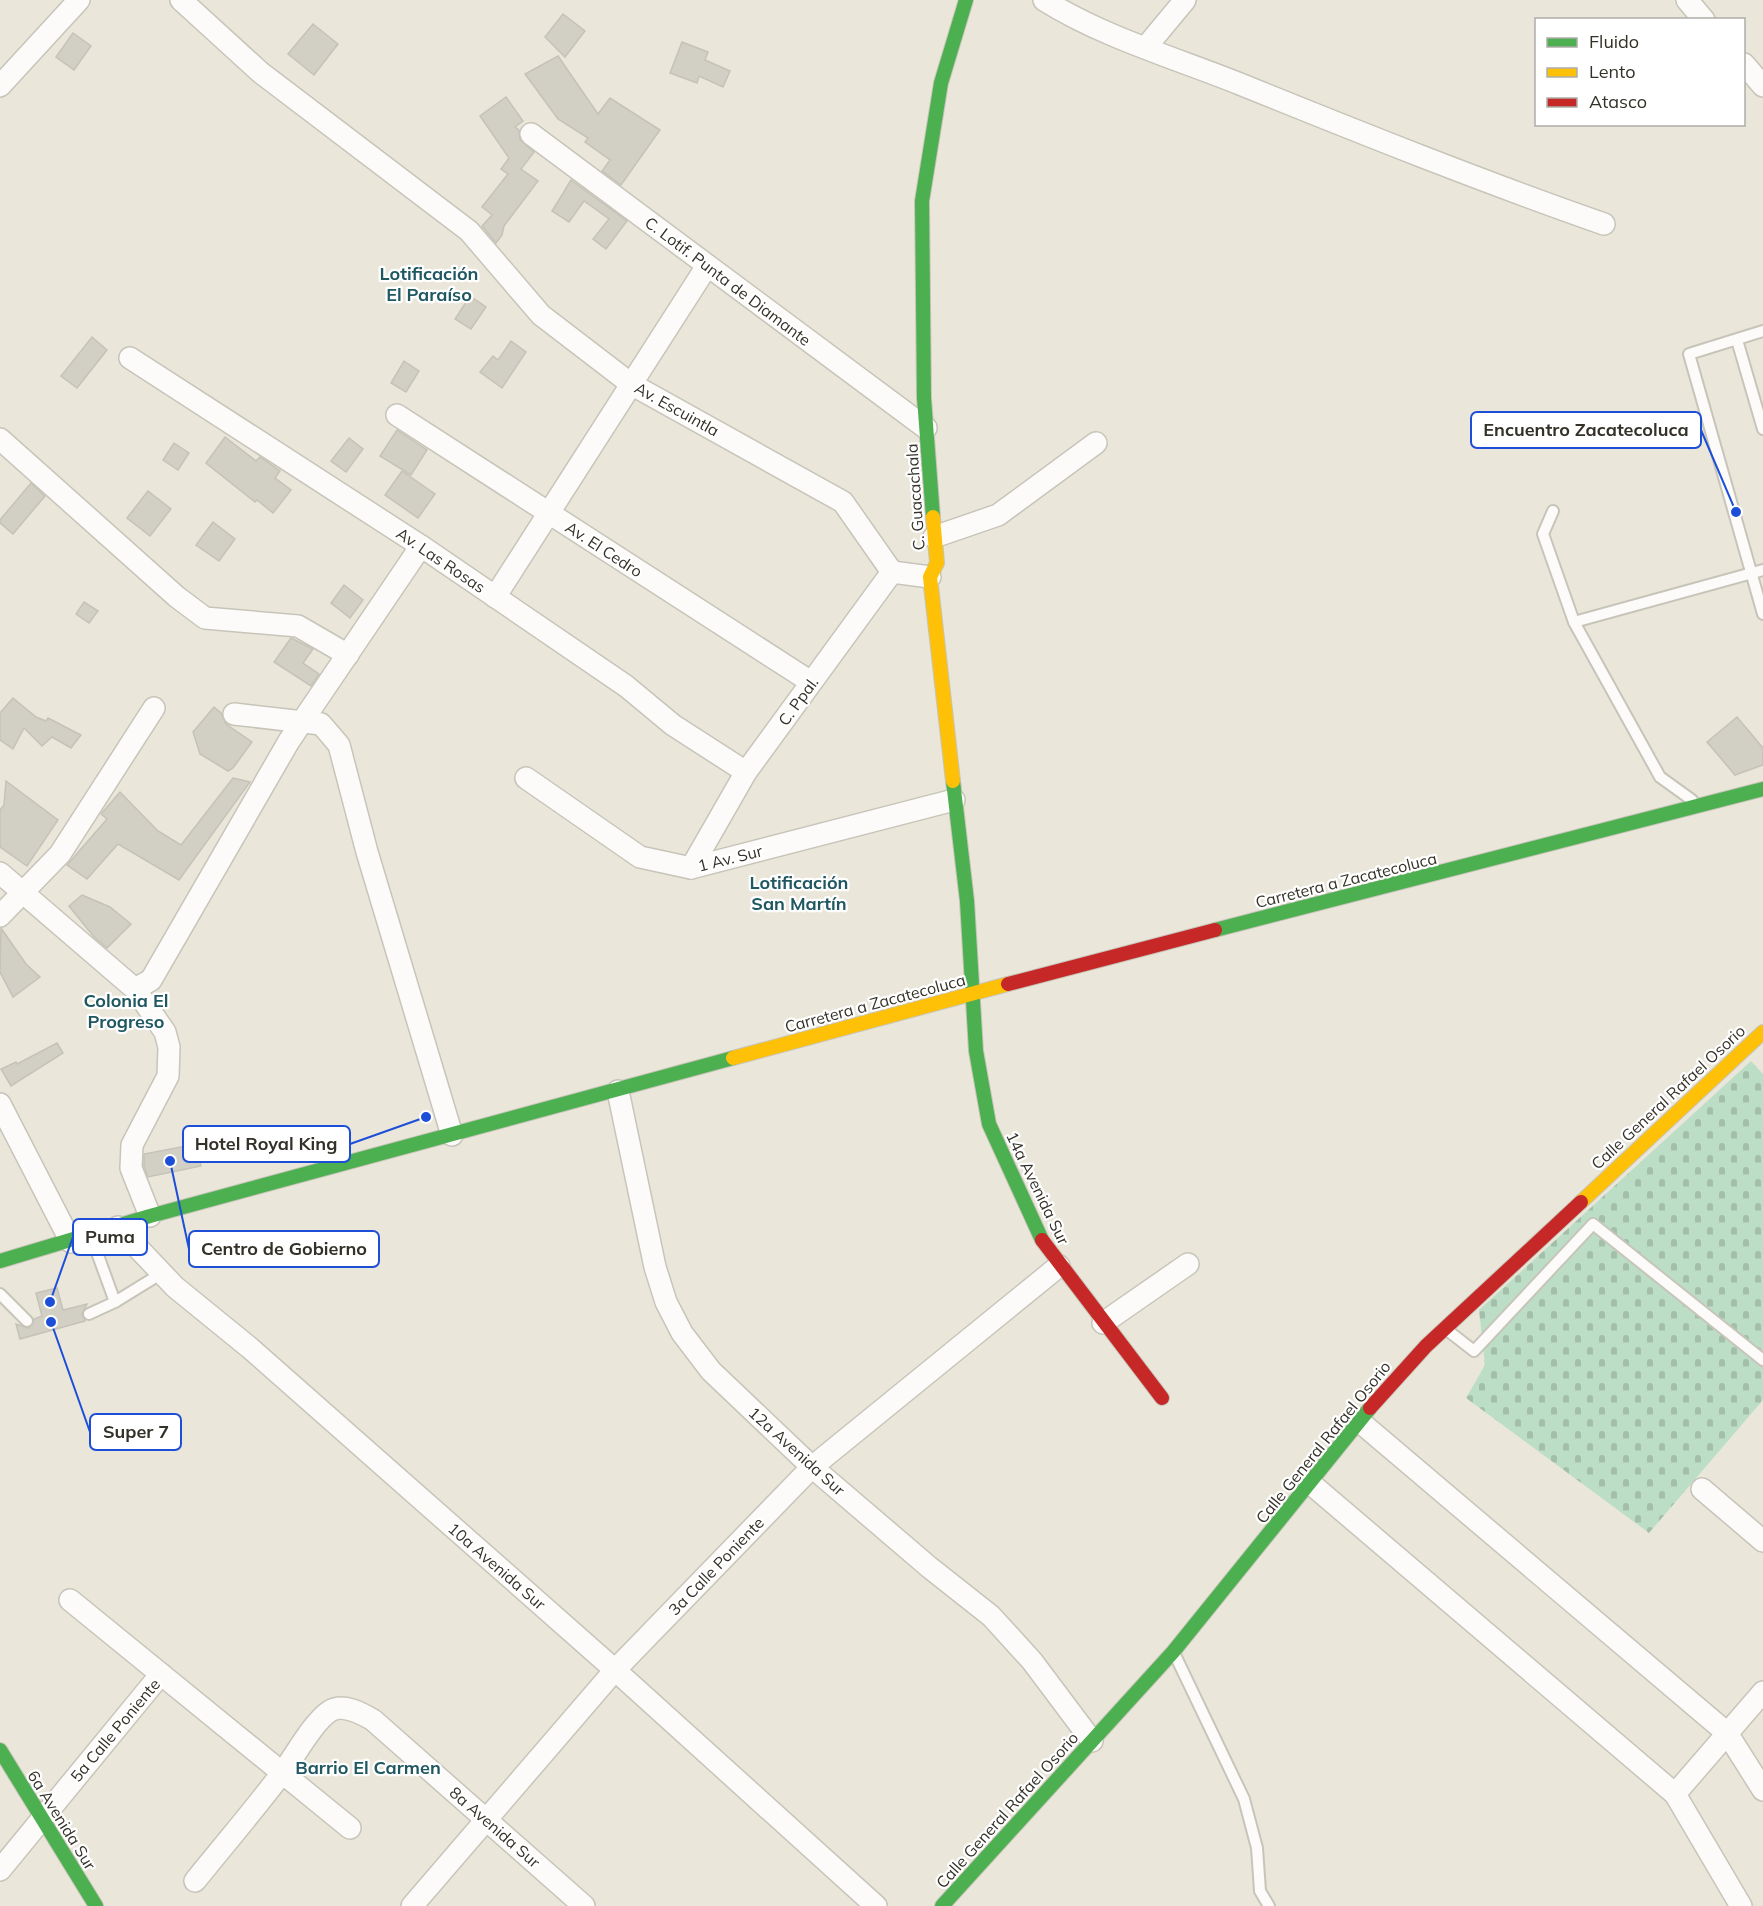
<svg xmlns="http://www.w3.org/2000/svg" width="1763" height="1906" font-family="Mulish,sans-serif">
	<defs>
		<pattern id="cemetery-stones" width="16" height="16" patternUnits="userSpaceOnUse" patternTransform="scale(1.5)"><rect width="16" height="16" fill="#bddec6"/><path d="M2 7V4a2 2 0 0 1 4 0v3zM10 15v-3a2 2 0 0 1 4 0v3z" fill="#a3bfaa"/></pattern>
	</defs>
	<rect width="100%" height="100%" fill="#eae7da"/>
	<polygon fill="url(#cemetery-stones)" points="1751,1061 1763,1074 1763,1400 1649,1533 1466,1398 1485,1365 1479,1310"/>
	<g fill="#d2cfc5" stroke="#c5c2b8" stroke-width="1.5">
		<polygon points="563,14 585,31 565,57 545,37"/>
		<polygon points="313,24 338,44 314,75 288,54"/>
		<polygon points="73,33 91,46 74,70 56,57"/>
		<polygon points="682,42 708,52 705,60 730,71 723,87 699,76 697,83 670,73"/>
		<polygon points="558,56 598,114 610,98 660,130 621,185 602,171 610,160 585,142 588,138 558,119 525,74"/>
		<polygon points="506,97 523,121 515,127 519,130 520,140 534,152 521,169 538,181 504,226 502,235 496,243 482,226 492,215 482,207 508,174 501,169 509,158 480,116"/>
		<polygon points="571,180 627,221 606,249 593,239 609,219 584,201 569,222 552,211"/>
		<polygon points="470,296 486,307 471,329 455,319"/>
		<polygon points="92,337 107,350 77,388 61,376"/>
		<polygon points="511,341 526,352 502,388 480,372 493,356 498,360"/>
		<polygon points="404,361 419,371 406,392 391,383"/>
		<polygon points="397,430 427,450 411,475 380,456"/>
		<polygon points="225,437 256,461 260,457 280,471 275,478 291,490 273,513 257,500 255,502 206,463"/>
		<polygon points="349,438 363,449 346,472 331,461"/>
		<polygon points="174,443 189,453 178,470 163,460"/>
		<polygon points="402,471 435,494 418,518 385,495"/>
		<polygon points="31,483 45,496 13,534 0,523 0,520"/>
		<polygon points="148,491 171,509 150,536 127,518"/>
		<polygon points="213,522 235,539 219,561 196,545"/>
		<polygon points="344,585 363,600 350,618 331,603"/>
		<polygon points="84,602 98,611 89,623 76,614"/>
		<polygon points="291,638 313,649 303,663 319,674 311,686 274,662"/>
		<polygon points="13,698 36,717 46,721 48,718 81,735 71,748 52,737 42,746 24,728 13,749 0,740 0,713"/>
		<polygon points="214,707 221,713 226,724 252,742 233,768 228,771 200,754 193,732"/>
		<polygon points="1737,717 1763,748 1763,765 1735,775 1707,742"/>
		<polygon points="233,778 250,782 179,880 118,844 87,879 67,865 107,819 101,814 120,792 158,831 181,845"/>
		<polygon points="6,781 58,820 27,866 0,847 0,810 4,805"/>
		<polygon points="82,895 110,907 131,924 107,948 94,937 69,906"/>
		<polygon points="1,928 26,964 40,977 13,997 0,972"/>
		<polygon points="57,1043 63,1053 11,1086 1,1069 16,1062 17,1064"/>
		<polygon points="196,1144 201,1166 148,1177 144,1166 144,1154"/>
		<polygon points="57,1288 63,1310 87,1304 82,1314 85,1321 20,1339 16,1324 29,1328 34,1319 42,1316 36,1293"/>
	</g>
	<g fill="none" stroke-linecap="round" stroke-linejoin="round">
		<g stroke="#c7c4b9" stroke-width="14">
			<g id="lane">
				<polyline points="1763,331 1689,354 1763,614"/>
				<polyline points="1737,340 1763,429"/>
				<polyline points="1553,511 1543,534 1574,622 1660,777 1692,800"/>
				<polyline points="1574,622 1763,570"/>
				<polyline points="0,1294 27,1321"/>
				<polyline points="115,1302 162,1273"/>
				<polyline points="89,1314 115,1302 91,1236"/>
				<polyline points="1447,1330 1474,1351 1593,1224 1763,1360"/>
				<polyline points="1175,1655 1244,1799 1257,1848 1260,1891 1269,1906"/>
			</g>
		</g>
		<g stroke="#c7c4b9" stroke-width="24">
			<g id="street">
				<polyline points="181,0 260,72 469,231 541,315 631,384 843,502 892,572"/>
				<path d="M1044,0C1103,37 1175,58 1240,84C1361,133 1481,181 1604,224"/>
				<polyline points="1687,0 1704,20"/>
				<polyline points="1146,47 1185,0"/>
				<polyline points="1744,64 1763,86"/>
				<polyline points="0,86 79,0"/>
				<polyline points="531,134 926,428"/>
				<polyline points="130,358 421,546 626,686 673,725 746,772"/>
				<polyline points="397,415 811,682"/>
				<polyline points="0,439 177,597 205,618 298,626 348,655"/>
				<polyline points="934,537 998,515 1096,443"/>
				<polyline points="495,597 707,266"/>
				<polyline points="234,714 321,724 339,745 367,852 452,1135"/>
				<polyline points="526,778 640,857 691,868 954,800"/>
				<polyline points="691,868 746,772 892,572 930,577"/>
				<polyline points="0,873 135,989 165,1032 169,1047 168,1076 132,1145 131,1168 150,1216"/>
				<polyline points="0,916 60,854 154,708"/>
				<polyline points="135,989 151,980 289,741 421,546"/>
				<polyline points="618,1091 655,1267 666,1302 682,1333 711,1371 812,1467 929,1567 991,1616 1032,1661 1092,1741"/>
				<polyline points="0,1104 71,1242"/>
				<polyline points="118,1227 175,1287 250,1348 615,1670 876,1906"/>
				<polyline points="1103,1323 1188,1264"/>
				<polyline points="1359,1421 1727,1733 1763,1790"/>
				<polyline points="1310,1483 1675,1794 1741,1906"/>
				<polyline points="1702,1489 1763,1541"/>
				<polyline points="70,1600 350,1828"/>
				<polyline points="1675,1794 1763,1692"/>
				<polyline points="0,1870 161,1674"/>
				<path d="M195,1881C224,1845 254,1810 282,1773C295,1756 313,1722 330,1711C343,1703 361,1713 373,1720L584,1906"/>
				<polyline points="412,1906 615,1670 812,1467 1059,1266"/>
			</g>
		</g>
		<g stroke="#c7c4b9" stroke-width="16">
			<g id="fast">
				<polyline points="933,517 924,398 922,201 941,83 966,0"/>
				<polyline points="953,781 967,901 976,1051 989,1124 1042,1240"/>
				<polyline points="1215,930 1763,789"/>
				<polyline points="0,1261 150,1216 733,1058"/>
				<polyline points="0,1750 96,1906"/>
				<polyline points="942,1906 1173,1652 1370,1408"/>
			</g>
		</g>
		<g stroke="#c7c4b9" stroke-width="16">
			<g id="slow">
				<polyline points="933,517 937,563 930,577 953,781"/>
				<polyline points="733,1058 1008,984"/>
				<polyline points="1581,1202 1763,1032"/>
			</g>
		</g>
		<g stroke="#c7c4b9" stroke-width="16">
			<g id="jam">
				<polyline points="1008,984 1215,930"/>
				<polyline points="1042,1240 1162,1398"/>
				<polyline points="1370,1408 1426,1346 1581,1202"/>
			</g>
		</g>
		<use href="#lane" stroke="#fcfbf9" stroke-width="10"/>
		<use href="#street" stroke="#fcfbf9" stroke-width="21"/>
		<use href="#fast" stroke="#4caf50" stroke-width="14"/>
		<use href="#slow" stroke="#ffc107" stroke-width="14"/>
		<use href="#jam" stroke="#c62828" stroke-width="14"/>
	</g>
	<g text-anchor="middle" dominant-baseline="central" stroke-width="4.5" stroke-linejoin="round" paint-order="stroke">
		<g font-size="16" fill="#333128" stroke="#fff">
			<text transform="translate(728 281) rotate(37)">C. Lotif. Punta de Diamante</text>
			<text transform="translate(677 409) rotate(29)">Av. Escuintla</text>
			<text transform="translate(915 497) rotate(-94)">C. Guacachala</text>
			<text transform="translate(604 549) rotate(33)">Av. El Cedro</text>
			<text transform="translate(441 560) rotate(34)">Av. Las Rosas</text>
			<text transform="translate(798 701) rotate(-54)">C. Ppal.</text>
			<text transform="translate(730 858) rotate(-14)">1 Av. Sur</text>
			<text transform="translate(1346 880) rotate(-14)">Carretera a Zacatecoluca</text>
			<text transform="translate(875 1003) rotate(-15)">Carretera a Zacatecoluca</text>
			<text transform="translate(1668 1097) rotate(-43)">Calle General Rafael Osorio</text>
			<text transform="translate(1038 1188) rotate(64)">14a Avenida Sur</text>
			<text transform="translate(1323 1442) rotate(-51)">Calle General Rafael Osorio</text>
			<text transform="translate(797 1451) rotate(42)">12a Avenida Sur</text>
			<text transform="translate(497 1566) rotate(41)">10a Avenida Sur</text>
			<text transform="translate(716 1566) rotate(-46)">3a Calle Poniente</text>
			<text transform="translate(115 1730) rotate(-50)">5a Calle Poniente</text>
			<text transform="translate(1007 1810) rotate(-48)">Calle General Rafael Osorio</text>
			<text transform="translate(62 1820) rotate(58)">6a Avenida Sur</text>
			<text transform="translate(495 1827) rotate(41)">8a Avenida Sur</text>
		</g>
		<g font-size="18" font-weight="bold" fill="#205862" stroke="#fff">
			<text x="429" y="273">Lotificación<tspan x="429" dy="21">El Paraíso</tspan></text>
			<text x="799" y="882">Lotificación<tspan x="799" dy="21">San Martín</tspan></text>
			<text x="126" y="1000">Colonia El<tspan x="126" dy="21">Progreso</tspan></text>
			<text x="368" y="1767">Barrio El Carmen</text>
		</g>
	</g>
	<path fill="none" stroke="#1d4ed8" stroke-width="2" d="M1736 512L1701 430M426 1117L350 1144M50 1302L73 1237M170 1161L189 1249M51 1322L90 1432"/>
	<g fill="#1d4ed8" stroke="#fff" stroke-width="2">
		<circle cx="1736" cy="512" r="6"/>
		<circle cx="426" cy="1117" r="6"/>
		<circle cx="50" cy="1302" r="6"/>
		<circle cx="170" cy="1161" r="6"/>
		<circle cx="51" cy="1322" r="6"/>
	</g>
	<g fill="#fff" stroke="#1d4ed8" stroke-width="2">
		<rect x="1471" y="412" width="230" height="36" rx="6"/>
		<rect x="183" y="1126" width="167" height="36" rx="6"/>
		<rect x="73" y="1219" width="74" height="36" rx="6"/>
		<rect x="189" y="1231" width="190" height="36" rx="6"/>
		<rect x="90" y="1414" width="91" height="36" rx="6"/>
	</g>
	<g font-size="18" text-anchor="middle" font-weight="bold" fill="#333128">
		<text x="1586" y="436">Encuentro Zacatecoluca</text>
		<text x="266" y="1150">Hotel Royal King</text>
		<text x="110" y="1243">Puma</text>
		<text x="284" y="1255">Centro de Gobierno</text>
		<text x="136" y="1438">Super 7</text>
	</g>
	<rect x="1535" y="18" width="210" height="108" fill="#ffffff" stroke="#adada9" stroke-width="1.5"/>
	<rect x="1547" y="38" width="30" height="9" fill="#4caf50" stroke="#adada9" stroke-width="1.5"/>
	<text x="1589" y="48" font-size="18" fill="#333128">Fluido</text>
	<rect x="1547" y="68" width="30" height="9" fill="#ffc107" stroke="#adada9" stroke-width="1.5"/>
	<text x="1589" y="78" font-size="18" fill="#333128">Lento</text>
	<rect x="1547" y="98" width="30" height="9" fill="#c62828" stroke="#adada9" stroke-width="1.5"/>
	<text x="1589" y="108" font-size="18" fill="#333128">Atasco</text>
</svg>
